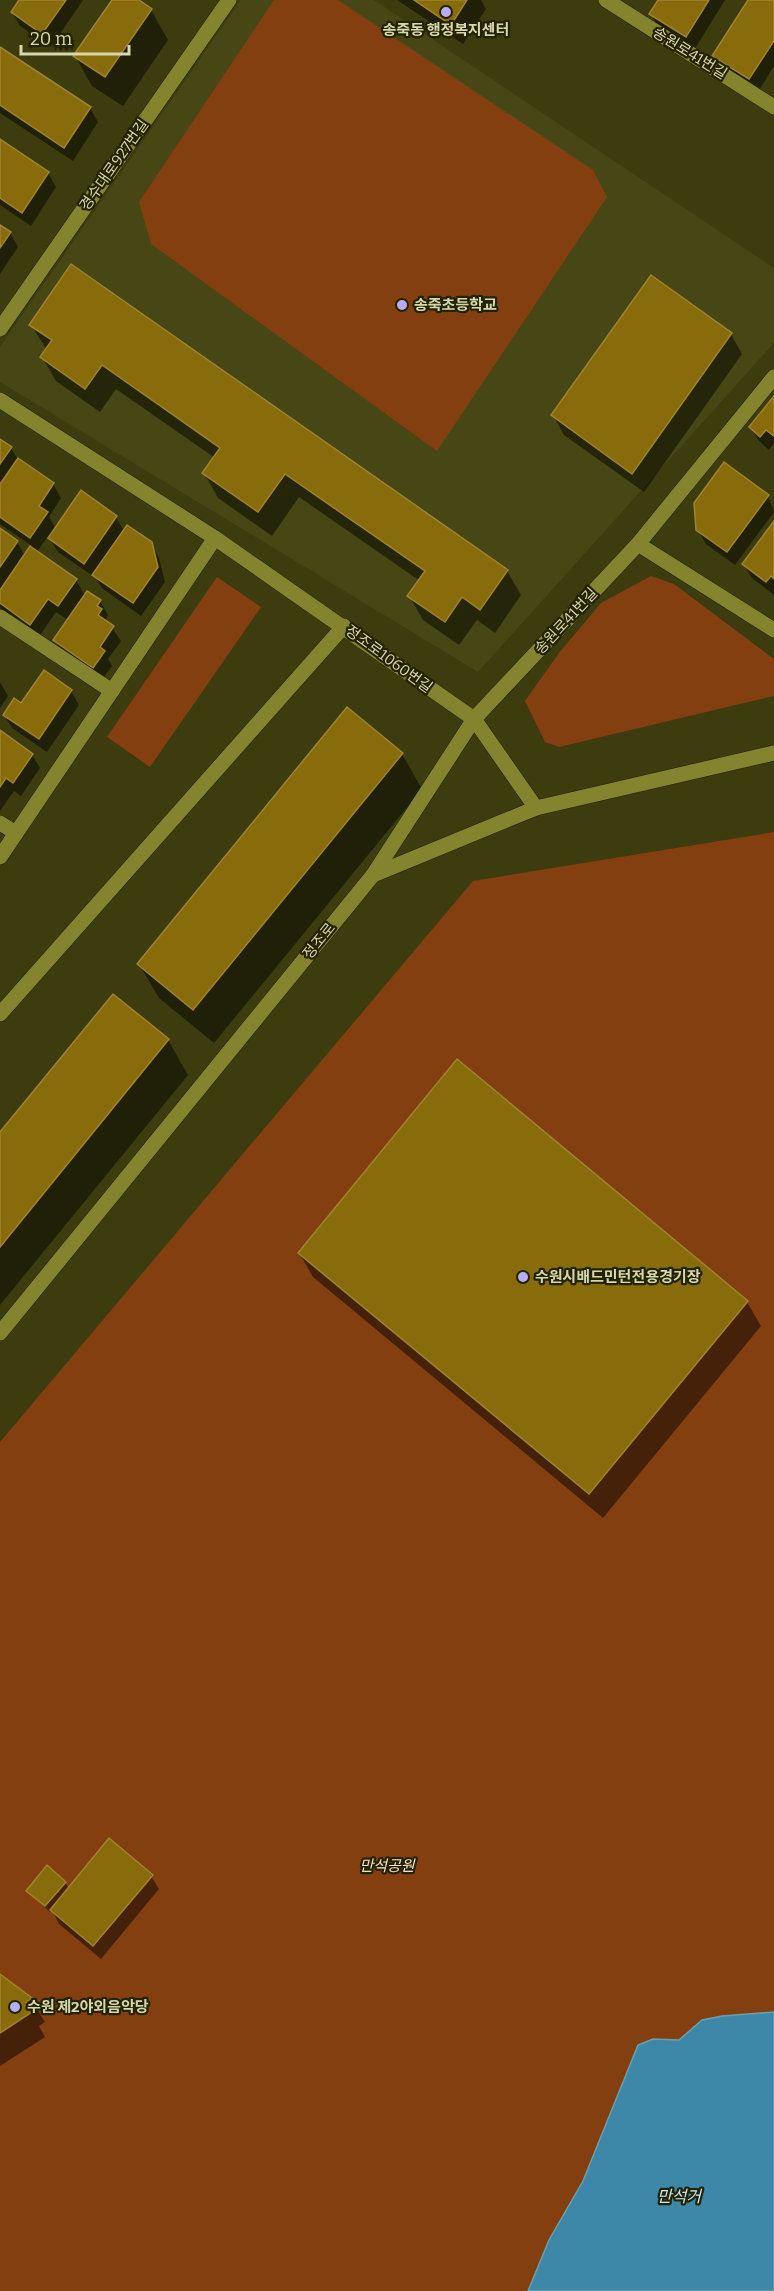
<svg xmlns="http://www.w3.org/2000/svg" width="774" height="2291" font-family="Bitter,'Noto Sans KR',serif">
	<rect width="100%" height="100%" fill="#3c3c0f"/>
	<polygon fill="#464714" points="241,0 374,0 774,268 774,343 478,672 0,382 0,347"/>
	<g fill="#843f11">
		<polygon points="274,0 338,0 593,170 607,197 437,451 151,244 139,202"/>
		<polygon points="651,576 674,584 774,659 774,696 559,747 545,742 525,701 559,653 601,603"/>
		<polygon points="217,577 261,607 150,767 107,737"/>
		<polygon points="774,832 774,2291 0,2291 0,1442 473,881"/>
	</g>
	<polygon fill="#3d88a9" stroke="#6ba0aa" stroke-width="1.5" points="774,2012 774,2291 528,2291 549,2240 583,2181 638,2045 653,2039 679,2040 702,2020 722,2016"/>
	<g fill="#0007">
		<polygon points="21,0 83,0 51,47 20,26 12,12"/>
		<polygon points="114,0 136,0 151,10 168,40 123,106 92,86 75,56"/>
		<polygon points="397,0 481,0 486,9 463,44"/>
		<polygon points="660,0 725,0 694,50 659,28 651,14"/>
		<polygon points="749,0 774,0 774,66 758,92 722,70 714,56"/>
		<polygon points="0,48 90,108 98,122 73,161 0,113"/>
		<polygon points="0,141 48,173 56,187 31,226 0,205"/>
		<polygon points="0,227 10,233 18,247 0,274"/>
		<polygon points="31,325 507,571 521,595 495,633 477,620 459,645 423,620 409,596 420,581 299,497 272,536 218,498 204,473 215,458 116,389 100,412 56,381 42,357 47,350"/>
		<polygon points="731,334 742,354 644,492 564,435 553,415"/>
		<polygon points="774,398 774,443 769,450 759,441 751,428"/>
		<polygon points="0,440 11,448 18,460 53,484 61,498 49,517 56,529 116,517 124,531 151,543 159,558 165,582 141,616 102,588 94,575 93,576 58,552 48,536 37,552 76,580 85,596 87,593 100,601 108,615 106,619 121,641 108,659 112,666 101,681 63,654 55,640 68,620 56,612 38,638 3,613 0,607 0,530 17,542 25,556 32,546 0,524"/>
		<polygon points="768,496 774,512 735,565 706,544 698,530"/>
		<polygon points="774,524 774,595 752,578 744,565"/>
		<polygon points="0,682 8,696 0,708"/>
		<polygon points="71,691 79,705 47,752 12,728 4,715"/>
		<polygon points="0,732 32,755 40,768 21,796 14,791 0,811"/>
		<polygon points="402,754 422,789 214,1043 159,998 139,964"/>
		<polygon points="113,996 168,1040 188,1075 0,1305 0,1134"/>
		<polygon points="299,1253 747,1302 761,1326 603,1518 313,1277"/>
		<polygon points="151,1876 159,1889 101,1959 59,1924 52,1910 50,1912 28,1891 65,1882 69,1889"/>
		<polygon points="0,1977 31,1999 45,2022 39,2026 45,2037 0,2066"/>
	</g>
	<g fill="#886b0b" stroke="#a0832e" stroke-width="1.5">
		<polygon points="19,0 66,0 42,34 11,12"/>
		<polygon points="112,0 139,0 152,9 105,77 73,56"/>
		<polygon points="414,0 467,0 451,25"/>
		<polygon points="658,0 709,0 686,37 649,14"/>
		<polygon points="748,0 774,0 774,41 749,79 712,56"/>
		<polygon points="0,47 91,107 64,148 0,105"/>
		<polygon points="0,139 49,172 22,213 0,198"/>
		<polygon points="0,225 11,232 0,248"/>
		<polygon points="71,264 508,570 480,610 462,597 445,622 407,596 425,571 285,474 258,512 202,473 220,448 102,365 85,389 40,357 52,340 29,325"/>
		<polygon points="651,275 732,333 632,474 551,415"/>
		<polygon points="774,396 774,436 766,430 760,437 749,427"/>
		<polygon points="0,439 12,447 0,464"/>
		<polygon points="18,458 54,483 39,506 48,512 30,538 0,517 0,484"/>
		<polygon points="724,462 769,495 727,552 696,530 694,503"/>
		<polygon points="81,490 117,516 84,564 48,538"/>
		<polygon points="774,521 774,579 771,576 766,582 742,564"/>
		<polygon points="127,525 152,542 158,567 133,603 92,575"/>
		<polygon points="0,528 18,541 0,567"/>
		<polygon points="30,546 77,579 58,606 48,599 30,625 0,603 0,590"/>
		<polygon points="87,591 101,600 97,606 102,609 98,615 114,626 100,647 105,651 93,668 53,640"/>
		<polygon points="44,670 72,690 39,739 3,715 14,698 21,703"/>
		<polygon points="347,707 403,753 193,1010 137,964"/>
		<polygon points="0,730 33,754 13,783 6,778 0,787"/>
		<polygon points="113,994 169,1039 0,1247 0,1132"/>
		<polygon points="457,1059 748,1301 589,1494 298,1253"/>
		<polygon points="109,1838 153,1875 93,1946 50,1910"/>
		<polygon points="47,1865 66,1882 45,1906 26,1891"/>
		<polygon points="0,1974 32,1998 26,2002 32,2012 0,2033"/>
	</g>
	<g fill="none" stroke-linecap="round" stroke-linejoin="round">
		<g stroke="#222308" stroke-width="16">
			<g id="minor">
				<polyline points="606,0 774,107"/>
				<polyline points="0,329 229,0"/>
				<polyline points="0,400 215,538 474,719 536,808"/>
				<polyline points="638,544 774,630"/>
				<polyline points="0,617 112,691"/>
				<polyline points="0,823 16,833"/>
				<polyline points="0,857 215,538"/>
				<polyline points="373,875 536,808 774,753"/>
				<polyline points="0,1014 344,626"/>
				<polyline points="0,1333 373,875 474,719 638,544 774,377"/>
			</g>
		</g>
		<use href="#minor" stroke="#84842e" stroke-width="15"/>
	</g>
	<g fill="#b6acf8" stroke="#232300" stroke-width="2">
		<circle cx="446" cy="12" r="6"/>
		<circle cx="402" cy="305" r="6"/>
		<circle cx="523" cy="1277" r="6"/>
		<circle cx="15" cy="2007" r="6"/>
	</g>
	<g text-anchor="middle" dominant-baseline="central" stroke-width="4.5" stroke-linejoin="round" paint-order="stroke">
		<g font-size="15" font-weight="bold" fill="#d5d7ae" stroke="#232300" text-anchor="start">
			<text x="446" y="30" text-anchor="middle">송죽동 행정복지센터</text>
			<text x="414" y="305">송죽초등학교</text>
			<text x="535" y="1277">수원시배드민턴전용경기장</text>
			<text x="27" y="2007">수원 제2야외음악당</text>
		</g>
		<g font-size="15" fill="#d5d7ae" stroke="#232300">
			<text transform="translate(690 53) rotate(32)">송원로41번길</text>
			<text transform="translate(114 165) rotate(-55)">경수대로927번길</text>
			<text transform="translate(566 621) rotate(-47)">송원로41번길</text>
			<text transform="translate(389 659) rotate(36)">정조로1060번길</text>
			<text transform="translate(319 941) rotate(-51)">정조로</text>
		</g>
		<g font-size="15" font-style="italic" fill="#f8ddcf" stroke="#232300">
			<text x="387" y="1866">만석공원</text>
		</g>
		<g font-size="16" font-style="italic" fill="#cbe7f6" stroke="#232300">
			<text x="679" y="2196">만석거</text>
		</g>
	</g>
	<path d="M21 45v9h108v-9" fill="none" stroke="#d5d7ae" stroke-width="3"/>
	<text x="30" y="45" font-size="18" fill="#d5d7ae" stroke="#232300" stroke-width="4.5" paint-order="stroke">20 m</text>
</svg>
